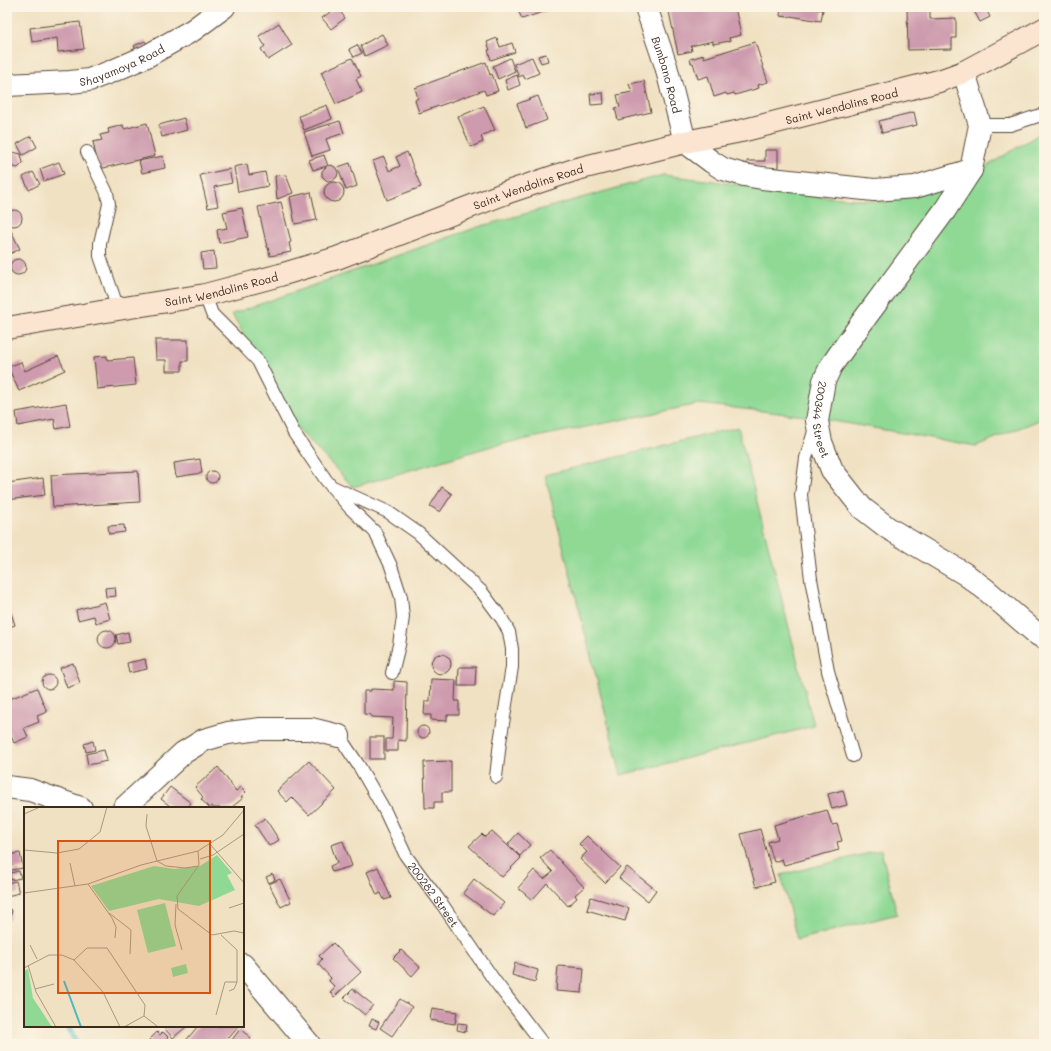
<svg xmlns="http://www.w3.org/2000/svg" width="1051" height="1051" font-family="Mali,sans-serif">
	<rect width="100%" height="100%" fill="#fcf5e5"/>
	<filter id="ink" filterUnits="userSpaceOnUse"><feTurbulence type="fractalNoise" baseFrequency=".025" numOctaves="2"/><feDisplacementMap in="SourceGraphic" scale="8" xChannelSelector="R" yChannelSelector="G"/><feConvolveMatrix kernelMatrix="1 2 1 2 8 2 1 2 1" color-interpolation-filters="sRGB"/></filter>
	<filter id="wash" filterUnits="userSpaceOnUse"><feTurbulence type="fractalNoise" baseFrequency=".012" numOctaves="4" result="noise"/><feDisplacementMap in="SourceGraphic" scale="16" xChannelSelector="R" yChannelSelector="G"/><feGaussianBlur stdDeviation="0.9" result="paint"/><feColorMatrix in="noise" values="0 0 0 0 0 0 0 0 0 0 0 0 0 0 0 0 0 1.4 0 .05"/><feComposite in="paint" operator="in"/></filter>
	<g filter="url(#wash)">
		<rect width="100%" height="100%" fill="#f0e1c2"/>
		<g fill="#8fd995" stroke="#65825a">
			<polygon points="1044,131 1044,418 976,446 805,416 699,404 492,446 353,487 298,429 232,314 478,227 663,175 714,181 807,195 887,202 949,185 979,171"/>
			<polygon points="738,427 814,726 621,775 545,475"/>
			<polygon points="881,850 897,914 797,940 781,875"/>
		</g>
		<g fill="none" stroke-linecap="round" stroke-linejoin="round">
			<polyline stroke="#4bb9c3" stroke-width="6" points="68,1026 76,1044"/>
		</g>
		<g id="blocks">
			<g fill="#ce9bae">
				<polygon points="337,7 345,18 331,29 322,18"/>
				<polygon points="528,7 557,7 522,19 518,10"/>
				<polygon points="668,7 683,7 683,8 695,7 695,9 704,7 735,7 741,35 729,38 730,41 713,44 713,41 691,46 692,51 678,54"/>
				<polygon points="781,7 806,7 823,10 821,21 790,16 789,17 780,16"/>
				<polygon points="972,7 985,7 990,17 980,22"/>
				<polygon points="907,9 930,9 930,19 956,18 956,38 952,38 952,49 908,50"/>
				<polygon points="80,22 84,49 58,52 57,38 32,42 30,28"/>
				<polygon points="279,23 292,45 268,60 261,49 265,46 259,36"/>
				<polygon points="382,34 388,45 365,56 360,46"/>
				<polygon points="497,38 500,47 512,43 515,52 491,60 488,50 490,50 487,42"/>
				<polygon points="145,41 148,46 137,52 134,46"/>
				<polygon points="755,42 768,82 758,85 759,88 735,95 734,93 727,95 726,93 714,97 708,76 698,79 693,63 691,63 690,59 704,55 704,58"/>
				<polygon points="357,45 362,53 354,57 349,49"/>
				<polygon points="546,54 548,61 541,63 538,56"/>
				<polygon points="532,57 539,73 525,79 523,75 519,77 514,64"/>
				<polygon points="352,58 361,76 356,79 362,92 336,104 321,72"/>
				<polygon points="510,58 515,71 498,79 493,66"/>
				<polygon points="486,62 490,75 492,74 498,91 486,95 484,90 419,113 415,100 418,98 415,88"/>
				<polygon points="517,75 520,85 508,90 505,80"/>
				<polygon points="644,81 651,112 618,120 615,108 620,107 617,95 632,92 629,84"/>
				<polygon points="603,93 604,104 591,105 590,94"/>
				<polygon points="538,96 547,120 526,128 517,104"/>
				<polygon points="327,105 332,119 304,130 299,116"/>
				<polygon points="484,106 495,130 481,136 483,142 471,147 458,117"/>
				<polygon points="914,112 917,125 882,133 879,121"/>
				<polygon points="184,118 187,130 162,137 159,125"/>
				<polygon points="340,121 344,133 326,139 330,150 312,156 304,132"/>
				<polygon points="147,123 155,156 99,169 93,142 102,140 100,135 109,133 108,129 123,125 124,129"/>
				<polygon points="31,136 37,147 23,155 17,144"/>
				<polygon points="765,150 778,150 778,168 747,168 747,161 765,161"/>
				<polygon points="13,152 21,154 23,163 18,168 9,166 7,158"/>
				<polygon points="407,152 421,187 387,200 373,161 384,157 389,171 400,166 396,157"/>
				<polygon points="324,155 328,166 331,165 335,167 338,172 337,177 333,180 328,181 326,180 322,176 322,171 327,166 313,170 309,160"/>
				<polygon points="163,156 165,168 142,173 139,161"/>
				<polygon points="59,162 64,174 44,181 40,169"/>
				<polygon points="350,163 357,186 346,190 338,167"/>
				<polygon points="247,164 249,175 265,172 268,186 238,192 234,167"/>
				<polygon points="229,169 232,183 214,187 218,206 208,208 200,175"/>
				<polygon points="33,172 40,184 29,190 23,177"/>
				<polygon points="286,175 293,193 277,199 275,176"/>
				<circle cx="334" cy="192" r="10"/>
				<polygon points="311,192 317,220 295,224 290,197"/>
				<polygon points="281,202 291,242 289,243 291,252 270,256 268,247 267,247 258,207"/>
				<polygon points="242,208 248,237 219,243 217,230 227,228 223,212"/>
				<circle cx="14" cy="218" r="8"/>
				<polygon points="8,225 20,249 7,255 7,226"/>
				<polygon points="214,251 216,268 203,269 201,253"/>
				<circle cx="18" cy="267" r="8"/>
				<polygon points="155,340 188,340 188,361 182,361 182,371 166,371 166,360 156,360"/>
				<polygon points="58,356 65,370 19,391 8,367 21,362 25,371"/>
				<polygon points="107,356 107,360 133,358 136,385 97,389 94,357"/>
				<polygon points="66,403 70,426 56,429 54,419 18,426 16,412"/>
				<polygon points="200,459 202,473 176,477 174,463"/>
				<polygon points="138,471 140,502 53,507 51,475"/>
				<circle cx="212" cy="477" r="6"/>
				<polygon points="43,478 45,495 7,500 7,483"/>
				<polygon points="442,487 452,494 440,512 430,506"/>
				<polygon points="124,525 125,532 109,534 108,526"/>
				<polygon points="115,587 116,596 106,597 105,588"/>
				<polygon points="105,602 110,619 96,623 94,616 78,620 76,610"/>
				<polygon points="11,613 15,625 7,628 7,614"/>
				<circle cx="107" cy="639" r="9"/>
				<polygon points="128,632 130,642 118,644 116,635"/>
				<circle cx="441" cy="664" r="10"/>
				<polygon points="145,659 147,669 129,673 127,663"/>
				<polygon points="73,663 80,683 67,688 60,668"/>
				<polygon points="459,667 476,667 475,686 458,686"/>
				<circle cx="49" cy="682" r="7"/>
				<polygon points="431,679 456,680 455,701 459,701 459,715 447,715 447,721 431,720 431,715 424,715 425,701 430,701"/>
				<polygon points="394,681 407,682 406,741 398,740 398,751 386,751 386,739 392,739 393,718 371,717 371,715 364,714 364,691 371,691 371,689 394,690"/>
				<polygon points="37,688 47,712 37,716 39,722 24,728 28,737 14,743 7,726 7,700"/>
				<circle cx="423" cy="732" r="6"/>
				<rect x="370" y="737" width="14" height="22"/>
				<polygon points="93,741 95,750 86,752 84,744"/>
				<polygon points="104,750 107,761 88,765 86,754"/>
				<polygon points="309,761 336,790 309,815 292,797 287,802 277,791"/>
				<polygon points="451,761 451,792 442,792 442,802 434,802 434,808 425,808 424,762"/>
				<polygon points="218,767 236,791 241,787 246,792 241,797 243,798 231,808 213,808 212,806 209,808 201,799 203,797 195,787"/>
				<polygon points="170,787 191,803 187,808 169,808 170,806 161,799"/>
				<polygon points="843,790 847,805 832,809 828,794"/>
				<polygon points="827,810 832,825 837,824 842,841 837,842 839,850 784,865 782,859 774,862 768,842 778,839 774,825"/>
				<polygon points="265,818 279,840 269,846 255,825"/>
				<polygon points="760,829 775,882 756,887 741,834"/>
				<polygon points="492,831 521,858 502,877 469,846 482,834 485,837"/>
				<polygon points="518,833 530,845 520,856 508,844"/>
				<polygon points="587,836 620,867 605,883 580,859 587,852 579,844"/>
				<polygon points="343,841 352,866 332,872 330,866 337,863 331,845"/>
				<polygon points="550,850 584,887 575,895 577,898 568,906 547,883 532,900 518,888 534,870 544,879 553,872 540,858"/>
				<polygon points="20,853 23,868 7,871 7,855"/>
				<polygon points="378,867 391,898 384,900 381,893 377,895 367,872"/>
				<polygon points="627,867 656,890 648,901 619,878"/>
				<polygon points="19,871 21,878 11,880 10,873"/>
				<polygon points="273,874 275,880 269,883 266,877"/>
				<polygon points="280,879 291,902 281,907 269,884"/>
				<polygon points="474,879 504,903 493,916 463,893"/>
				<polygon points="16,881 19,893 7,896 7,883"/>
				<polygon points="591,897 629,908 625,921 587,910"/>
				<polygon points="7,907 12,911 9,920 7,921"/>
				<polygon points="333,943 361,972 334,997 330,992 335,987 329,981 331,978 318,964 322,959 319,956"/>
				<polygon points="401,950 420,967 412,976 393,958"/>
				<polygon points="515,963 538,970 535,982 512,975"/>
				<polygon points="558,966 584,968 582,993 556,991"/>
				<polygon points="353,989 373,1005 365,1015 344,998"/>
				<polygon points="400,999 412,1007 392,1036 380,1028"/>
				<polygon points="432,1008 457,1012 455,1024 430,1020"/>
				<polygon points="372,1019 379,1022 376,1029 369,1026"/>
				<polygon points="458,1023 467,1024 466,1032 457,1030"/>
				<polygon points="166,1026 187,1026 173,1038 164,1028"/>
				<polygon points="198,1026 239,1026 229,1038 228,1037 223,1044 183,1044"/>
				<polygon points="240,1029 251,1038 247,1044 229,1044"/>
				<polygon points="157,1032 160,1035 163,1032 168,1037 164,1042 166,1044 153,1044 149,1040"/>
			</g>
		</g>
	</g>
	<g filter="url(#ink)">
		<use href="#blocks" fill-opacity="0" stroke="#564537" stroke-width="1"/>
		<g fill="none" stroke-linecap="round" stroke-linejoin="round">
			<g stroke="#564537" stroke-width="14">
				<g id="lane">
					<polyline points="980,125 1010,125 1044,114"/>
					<polyline points="87,152 107,193 109,204 100,243 100,256 118,309"/>
					<polyline points="205,295 212,314 237,339 258,361 294,433 326,480 350,508 375,532 391,566 401,597 403,617 399,645 392,673"/>
					<polyline points="815,428 806,458 801,495 811,579 828,671 853,756"/>
					<polyline points="333,487 388,512 418,533 482,592 502,619 509,632 512,649 512,667 500,742 496,777"/>
					<path id="s1" d="M339,736L359,766L385,811L406,856L442,904L494,980L543,1044"/>
				</g>
			</g>
			<g stroke="#564537" stroke-width="24">
				<g id="street">
					<path id="s2" d="M646,7L666,66L685,142L712,162L723,169L744,175L762,178L874,190L915,187L971,170"/>
					<path id="s3" d="M964,72L980,125L971,170L945,210L860,325L831,366L824,381L817,421L821,442L832,470L862,508L888,528L965,574L985,589L1037,634L1044,638"/>
					<path id="s4" d="M7,85L70,82L89,80L115,70L147,56L193,30L224,7"/>
					<polyline points="7,787 30,790 81,808"/>
					<polyline points="124,808 183,753 204,740 228,733 261,729 311,729 339,736"/>
					<polyline points="243,965 309,1044"/>
				</g>
			</g>
			<g stroke="#564537" stroke-width="24">
				<g id="secondary">
					<path id="s5" d="M7,328L118,309L205,295L280,275L337,258L511,191L577,169L685,142L741,131L939,81L964,72L1044,29"/>
				</g>
			</g>
			<use href="#lane" stroke="#fff" stroke-width="12"/>
			<use href="#street" stroke="#fff" stroke-width="22"/>
			<use href="#secondary" stroke="#fce5d0" stroke-width="22"/>
		</g>
	</g>
	<g text-anchor="middle" dominant-baseline="central" stroke-width="3" stroke-linejoin="round" paint-order="stroke">
		<g font-size="11" fill="#3b2a1e" stroke="#fcf5e5">
			<text stroke="none"><textPath href="#s4" startOffset="118">Shayamoya Road</textPath></text>
			<text stroke="none"><textPath href="#s2" startOffset="71">Bumbano Road</textPath></text>
			<text stroke="none"><textPath href="#s5" startOffset="866">Saint Wendolins Road</textPath></text>
			<text stroke="none"><textPath href="#s5" startOffset="542">Saint Wendolins Road</textPath></text>
			<text stroke="none"><textPath href="#s5" startOffset="218">Saint Wendolins Road</textPath></text>
			<text stroke="none"><textPath href="#s3" startOffset="398">200344 Street</textPath></text>
			<text stroke="none"><textPath href="#s1" startOffset="185">200282 Street</textPath></text>
		</g>
	</g>
	<g transform="translate(24 807)">
		<rect width="220" height="220" fill="#f0e1c2"/>
		<path d="M193,48L208,66L203,68L211,83L175,99L135,92L85,104L67,79L130,59L151,62L176,59ZM141,96L152,139L124,146L113,103ZM162,157L164,166L149,170L147,161ZM4,162L9,191L28,220H0V164Z" fill="#8fd995"/>
		<path fill="none" stroke="#4bb9c3" stroke-width="2" d="M40,174L57,220"/>
		<path fill="none" stroke="#a89880" stroke-width="1" d="M0,7L16,0M123,7L122,19L133,54L142,59L161,61L174,59M186,37L220,76M0,43L33,46L55,42L76,25L83,0M174,44L175,58L153,89L154,102L188,128L210,124L220,126M176,52L189,48L220,27M46,56L51,79M64,77L88,111L92,120L91,131M0,86L64,77L117,58L174,44L199,28L220,3M152,97L151,118L158,143M205,101L220,96M85,106L107,123L106,147M197,128L213,143V175L210,182L205,184M6,138L13,152M50,153L63,141H83L121,198L120,209L100,220M4,158L12,185L32,220M0,161L25,148H38L50,153L79,185L96,220M11,182L30,177M192,208L201,175H213M120,209L133,219"/>
		<path fill="#d7540e" fill-opacity="0.15" stroke="#d7540e" stroke-width="2" d="M34,34H186V186H34Z"/>
		<rect width="220" height="220" fill="none" stroke="#3b2a1e" stroke-width="2"/>
	</g>
	<rect width="1051" height="1051" fill="none" stroke="#fcf5e5" stroke-width="24"/>
</svg>
